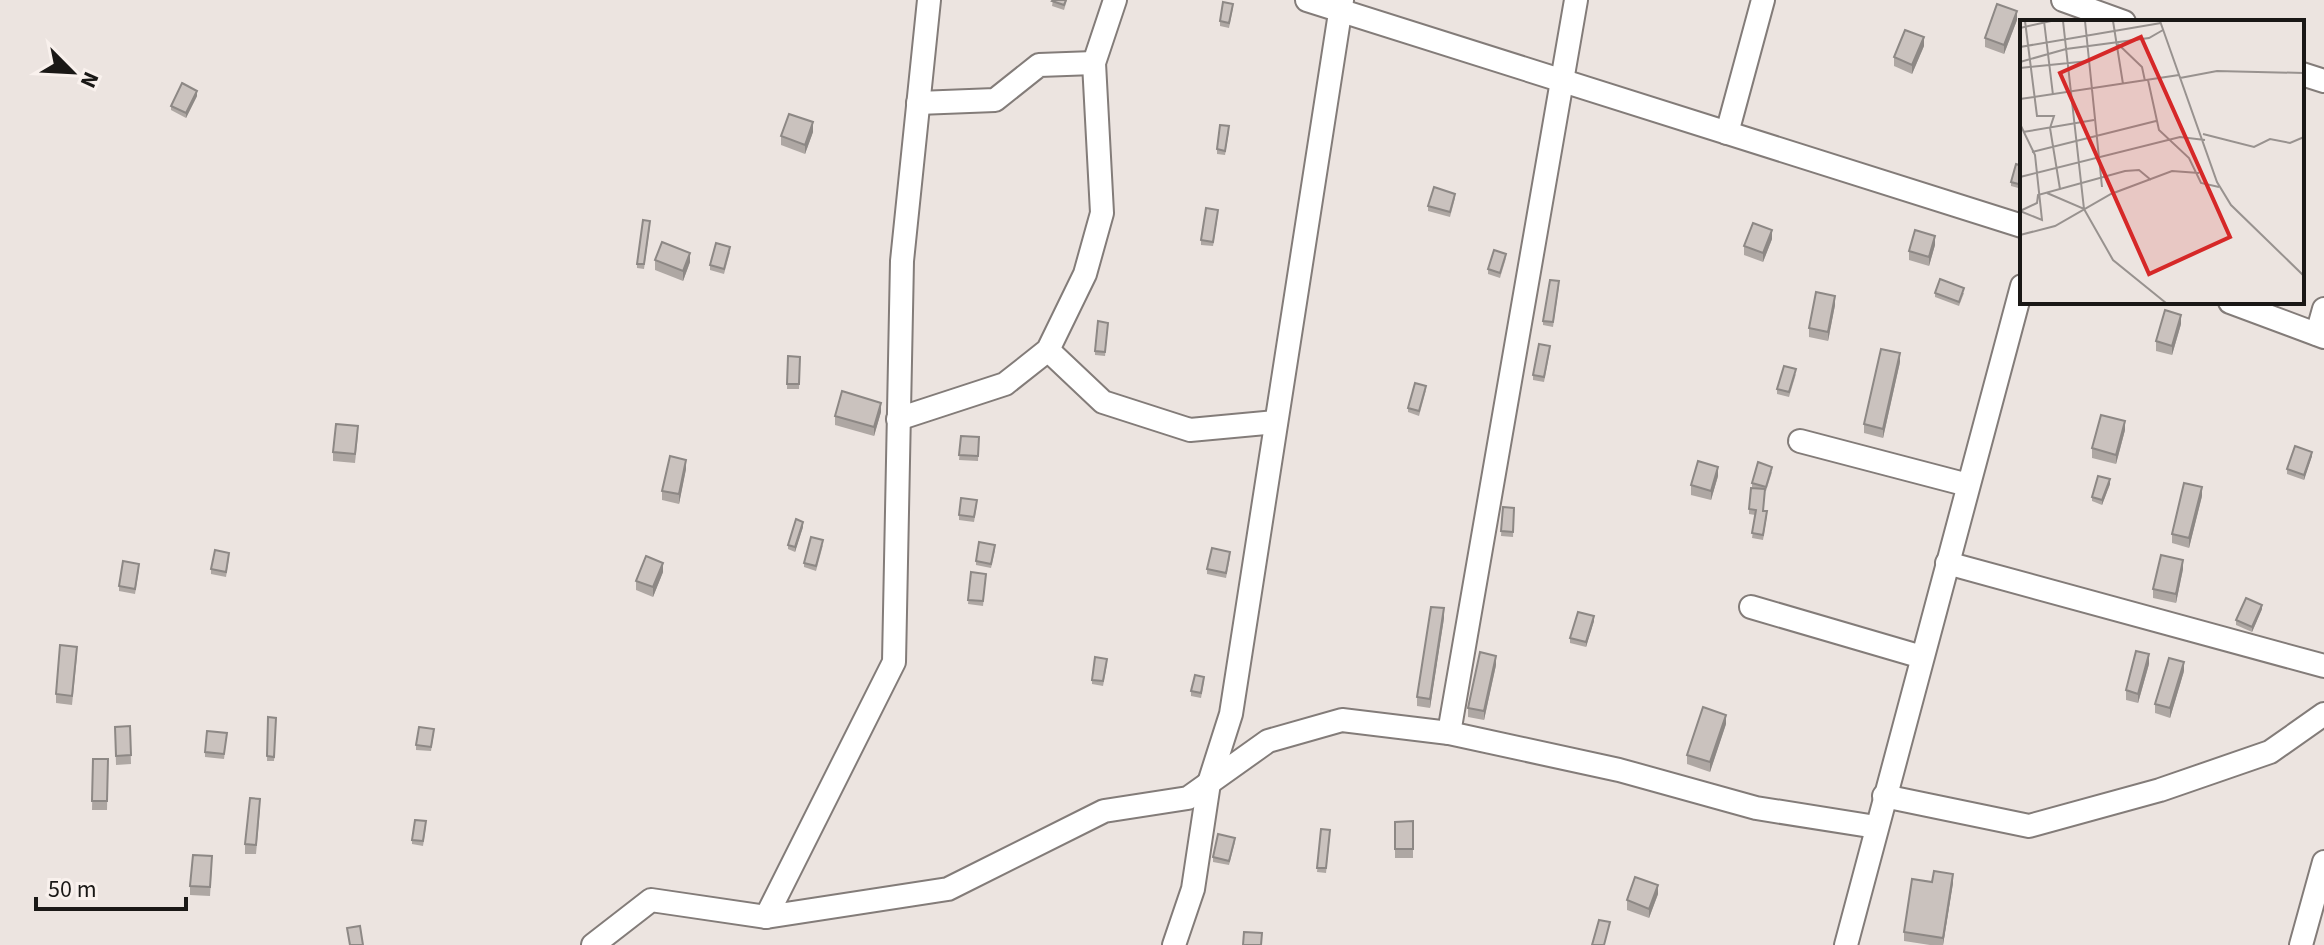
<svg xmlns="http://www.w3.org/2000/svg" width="2324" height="945" font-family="'Source Sans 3',sans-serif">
	<rect width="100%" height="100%" fill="#ece4e0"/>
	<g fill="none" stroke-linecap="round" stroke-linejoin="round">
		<g stroke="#837c79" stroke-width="26">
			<g id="minor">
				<polyline points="1307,0 2022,226"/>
				<polyline points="2063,0 2124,22"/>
				<polyline points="2302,74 2324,81"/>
				<polyline points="918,103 995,100 1039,65 1094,63"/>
				<polyline points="1727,133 1763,0"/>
				<polyline points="2230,302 2324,337"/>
				<polyline points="2317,334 2324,309"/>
				<polyline points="1048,350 1103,402 1190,430 1276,422"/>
				<polyline points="898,419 1005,384 1048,350 1085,274 1102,213 1094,63 1115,0"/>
				<polyline points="1800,441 1968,485"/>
				<polyline points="1947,563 2324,666"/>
				<polyline points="1751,607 1922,657"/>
				<polyline points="1449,733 1576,0"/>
				<polyline points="1884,796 2029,826 2160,790 2270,752 2324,714"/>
				<polyline points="766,917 894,662 902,261 929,0"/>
				<polyline points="593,945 651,900 766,917 948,889 1104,811 1188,798 1268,741 1342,720 1449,733 1619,770 1756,808 1876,827"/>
				<polyline points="1174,945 1193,889 1209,783 1231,714 1342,0"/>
				<polyline points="1846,945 2022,286"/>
				<polyline points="2301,945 2324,862"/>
			</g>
		</g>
		<use href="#minor" stroke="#fff" stroke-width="22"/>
	</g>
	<g fill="#aea7a3">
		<polygon points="1053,0 1067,0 1064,10 1052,6"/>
		<polygon points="1233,8 1229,28 1220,26 1220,21"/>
		<polygon points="2017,20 2004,54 1985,47 1985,38"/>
		<polygon points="1924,46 1912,74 1894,66 1894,57"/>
		<polygon points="197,96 186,118 171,110 171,106"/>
		<polygon points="1229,131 1225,155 1217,154 1217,149"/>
		<polygon points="813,132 805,154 781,145 781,136"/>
		<polygon points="2022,166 2022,189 2011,186 2011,182"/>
		<polygon points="1455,198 1450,217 1428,211 1428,206"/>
		<polygon points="1218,214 1213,246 1201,245 1201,240"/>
		<polygon points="650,226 644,269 637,268 637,264"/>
		<polygon points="1772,239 1763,262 1744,255 1744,246"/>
		<polygon points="1935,245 1929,266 1909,260 1909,251"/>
		<polygon points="730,252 724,274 710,270 710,265"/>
		<polygon points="1506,258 1500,278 1488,274 1488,269"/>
		<polygon points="655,260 690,262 683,281 655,270"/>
		<polygon points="1559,286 1553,327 1543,325 1543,321"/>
		<polygon points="1935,293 1964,293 1959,306 1935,297"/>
		<polygon points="1835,305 1828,341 1809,337 1809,328"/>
		<polygon points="2181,324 2172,355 2156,351 2156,341"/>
		<polygon points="1108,327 1105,356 1095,355 1095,351"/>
		<polygon points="1550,350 1544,382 1533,380 1533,375"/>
		<polygon points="788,356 800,357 799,389 787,389"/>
		<polygon points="1900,362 1883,438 1864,433 1864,424"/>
		<polygon points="1796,374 1789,397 1777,394 1777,389"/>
		<polygon points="1426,390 1419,416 1408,412 1408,408"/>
		<polygon points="881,412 874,436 835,425 835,416"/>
		<polygon points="2125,430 2116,464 2092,458 2092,448"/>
		<polygon points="358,435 355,463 333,461 333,452"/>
		<polygon points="961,436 979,437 978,461 959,460"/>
		<polygon points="2312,456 2304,480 2287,474 2287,469"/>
		<polygon points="686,469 679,504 662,500 662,491"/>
		<polygon points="1772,472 1766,491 1765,491 1763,511 1767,516 1763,540 1752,538 1755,515 1749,514 1749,509 1756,488 1752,487 1752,483"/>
		<polygon points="1718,476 1711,500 1691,495 1691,485"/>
		<polygon points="2110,484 2102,505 2092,501 2092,497"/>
		<polygon points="2202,496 2189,548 2172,543 2172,534"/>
		<polygon points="977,505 974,522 959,520 959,515"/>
		<polygon points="1503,507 1514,508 1513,537 1501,536"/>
		<polygon points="803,527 795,552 788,549 788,545"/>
		<polygon points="823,545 816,571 804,567 804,563"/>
		<polygon points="995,550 991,568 976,565 976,561"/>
		<polygon points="229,557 226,577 211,574 211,569"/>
		<polygon points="1230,557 1226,578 1207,574 1207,569"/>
		<polygon points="139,569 135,594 119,591 119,586"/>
		<polygon points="2183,569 2176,603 2153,598 2153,589"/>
		<polygon points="663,572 653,597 636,590 636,581"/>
		<polygon points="971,572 986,574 983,606 968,604"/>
		<polygon points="2262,609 2252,632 2236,625 2236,620"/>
		<polygon points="1444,618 1430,708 1417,706 1417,697"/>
		<polygon points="1594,621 1586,647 1570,643 1570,638"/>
		<polygon points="77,656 72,705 56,703 56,694"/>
		<polygon points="1107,664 1103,686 1092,684 1092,680"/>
		<polygon points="2149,664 2138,703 2126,700 2126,690"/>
		<polygon points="1496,665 1484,720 1468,717 1468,708"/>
		<polygon points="2184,671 2170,718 2155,713 2155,704"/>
		<polygon points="1204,681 1201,698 1191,696 1191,691"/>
		<polygon points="268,717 276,718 274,761 267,761"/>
		<polygon points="1726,724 1710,772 1687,764 1687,755"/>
		<polygon points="130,726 131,764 116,765 115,727"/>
		<polygon points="227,733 224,759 205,757 205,752"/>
		<polygon points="434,733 431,751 416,750 416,745"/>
		<polygon points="93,759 108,759 107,810 92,810"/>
		<polygon points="260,809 256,854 245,854 245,844"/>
		<polygon points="1413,821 1413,858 1395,858 1395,822"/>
		<polygon points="426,826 423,846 412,844 412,840"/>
		<polygon points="1321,829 1330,835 1326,873 1317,872"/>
		<polygon points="1235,842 1229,865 1213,862 1213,857"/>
		<polygon points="212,866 210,896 190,895 190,886"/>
		<polygon points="1932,882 1953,883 1943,945 1930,945 1904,941 1904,932"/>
		<polygon points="1658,894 1649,918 1627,910 1627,900"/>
	</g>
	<g fill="#8d8885">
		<polygon points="2017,11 2017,20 2004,54 2004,45"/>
		<polygon points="1924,37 1924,46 1912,74 1912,65"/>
		<polygon points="197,91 197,96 186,118 186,113"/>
		<polygon points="813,122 813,132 805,154 805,145"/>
		<polygon points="1772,230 1772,239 1763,262 1763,253"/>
		<polygon points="1935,236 1935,245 1929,266 1929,257"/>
		<polygon points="690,253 690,262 683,281 683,271"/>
		<polygon points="1835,296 1835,305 1828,341 1828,332"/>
		<polygon points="2181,315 2181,324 2172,355 2172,346"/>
		<polygon points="1900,353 1900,362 1883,438 1883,429"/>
		<polygon points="881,403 881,412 874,436 874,427"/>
		<polygon points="2125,421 2125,430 2116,464 2116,455"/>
		<polygon points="2312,452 2312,456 2304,480 2304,475"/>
		<polygon points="686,460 686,469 679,504 679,494"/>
		<polygon points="1718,467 1718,476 1711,500 1711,491"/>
		<polygon points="2110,479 2110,484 2102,505 2102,500"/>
		<polygon points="2202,487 2202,496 2189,548 2189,538"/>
		<polygon points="803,522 803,527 795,552 795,547"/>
		<polygon points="2183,560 2183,569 2176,603 2176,594"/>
		<polygon points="663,563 663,572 653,597 653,587"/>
		<polygon points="2262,605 2262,609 2252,632 2252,627"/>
		<polygon points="1444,608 1444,618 1430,708 1430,699"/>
		<polygon points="1594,616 1594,621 1586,647 1586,642"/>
		<polygon points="2149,654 2149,664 2138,703 2138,694"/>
		<polygon points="1496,656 1496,665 1484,720 1484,711"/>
		<polygon points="2184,662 2184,671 2170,718 2170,708"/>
		<polygon points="1726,715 1726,724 1710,772 1710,762"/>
		<polygon points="1953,874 1953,883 1943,945 1943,938"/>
		<polygon points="1658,885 1658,894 1649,918 1649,909"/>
	</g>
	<g fill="#cac2be" stroke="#8d8885" stroke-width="2">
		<polygon points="1053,0 1066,0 1064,5 1052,1"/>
		<polygon points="1223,2 1233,4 1229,23 1220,21"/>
		<polygon points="1997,4 2017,11 2004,45 1985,38"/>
		<polygon points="1905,30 1924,37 1912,65 1894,57"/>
		<polygon points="182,83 197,91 186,113 171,106"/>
		<polygon points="789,114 813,122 805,145 781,136"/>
		<polygon points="1220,125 1229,126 1225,151 1217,149"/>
		<polygon points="2016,164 2022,166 2022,185 2011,182"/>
		<polygon points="1434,187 1455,194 1450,212 1428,206"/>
		<polygon points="1206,208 1218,210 1213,242 1201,240"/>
		<polygon points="643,220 650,221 644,264 637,264"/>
		<polygon points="1753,223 1772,230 1763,253 1744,246"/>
		<polygon points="1915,230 1935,236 1929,257 1909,251"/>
		<polygon points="662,242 690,253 683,271 655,260"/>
		<polygon points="716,243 730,247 724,269 710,265"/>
		<polygon points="1494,250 1506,254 1500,273 1488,269"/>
		<polygon points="1940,279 1964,288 1959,302 1935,293"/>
		<polygon points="1550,280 1559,281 1553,322 1543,321"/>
		<polygon points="1816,292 1835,296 1828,332 1809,328"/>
		<polygon points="2165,310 2181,315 2172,346 2156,341"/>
		<polygon points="1098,321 1108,323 1105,352 1095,351"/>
		<polygon points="1539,344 1550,346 1544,377 1533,375"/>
		<polygon points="1881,349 1900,353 1883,429 1864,424"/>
		<polygon points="788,356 800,357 799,384 787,384"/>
		<polygon points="1784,366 1796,369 1789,392 1777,389"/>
		<polygon points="1415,383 1426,386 1419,411 1408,408"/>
		<polygon points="842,391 881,403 874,427 835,416"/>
		<polygon points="2101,415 2125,421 2116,455 2092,448"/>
		<polygon points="336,424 358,426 355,454 333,452"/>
		<polygon points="961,436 979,437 978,456 959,455"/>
		<polygon points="2295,446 2312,452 2304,475 2287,469"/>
		<polygon points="670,456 686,460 679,494 662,491"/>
		<polygon points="1698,461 1718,467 1711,491 1691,485"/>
		<polygon points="1758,462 1772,467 1766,487 1752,483"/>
		<polygon points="2098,476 2110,479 2102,500 2092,497"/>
		<polygon points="2184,483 2202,487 2189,538 2172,534"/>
		<polygon points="1751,488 1765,489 1763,511 1767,511 1763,535 1752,533 1756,510 1749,509"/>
		<polygon points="961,498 977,500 974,517 959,515"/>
		<polygon points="1503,507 1514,508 1513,532 1501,531"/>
		<polygon points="796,519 803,522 795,547 788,545"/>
		<polygon points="811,537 823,540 816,566 804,563"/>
		<polygon points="979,542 995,545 991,564 976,561"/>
		<polygon points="1212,548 1230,552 1226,573 1207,569"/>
		<polygon points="215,550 229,553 226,572 211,569"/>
		<polygon points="2161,555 2183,560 2176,594 2153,589"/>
		<polygon points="646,556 663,563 653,587 636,581"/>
		<polygon points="123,561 139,564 135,589 119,586"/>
		<polygon points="971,572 986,574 983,601 968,600"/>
		<polygon points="2246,598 2262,605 2252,627 2236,620"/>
		<polygon points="1431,607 1444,608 1430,699 1417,697"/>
		<polygon points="1578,612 1594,616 1586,642 1570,638"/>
		<polygon points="60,645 77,647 72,696 56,694"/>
		<polygon points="2136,651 2149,654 2138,694 2126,690"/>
		<polygon points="1480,652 1496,656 1484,711 1468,708"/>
		<polygon points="1095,657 1107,659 1103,681 1092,680"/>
		<polygon points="2169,658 2184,662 2170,708 2155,704"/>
		<polygon points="1195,675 1204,677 1201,693 1191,691"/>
		<polygon points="1703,707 1726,715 1710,762 1687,755"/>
		<polygon points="268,717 276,718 274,757 267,756"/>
		<polygon points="130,726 131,755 116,756 115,727"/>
		<polygon points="419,727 434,729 431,747 416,745"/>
		<polygon points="207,731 227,733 224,754 205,752"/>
		<polygon points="93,759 108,759 107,801 92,801"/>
		<polygon points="250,798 260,799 256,845 245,844"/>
		<polygon points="415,820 426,821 423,841 412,840"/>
		<polygon points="1413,821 1413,849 1395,849 1395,822"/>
		<polygon points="1321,829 1330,830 1326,868 1317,868"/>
		<polygon points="1218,834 1235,838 1229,861 1213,857"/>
		<polygon points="193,855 212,856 210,887 190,886"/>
		<polygon points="1934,871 1953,874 1943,938 1904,932 1912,879 1932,882"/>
		<polygon points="1635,877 1658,885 1649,909 1627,900"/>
		<polygon points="1599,920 1610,922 1604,945 1592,945"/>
		<polygon points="360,926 363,945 350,945 347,928"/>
		<polygon points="1244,932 1262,933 1261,945 1243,945"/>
	</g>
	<g transform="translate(2020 20)">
		<rect width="284" height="284" fill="#ece4e0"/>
		<path fill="none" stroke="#98928f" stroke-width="2" d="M5,1L17,96H34L30,108L40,169M24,1L33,75M65,1L82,167M93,1L103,64M140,1L197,162L211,185L284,256M0,8L31,1M98,24L122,47L125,61M0,27L141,3M0,42L46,29L129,18L143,10M0,48L69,41M160,58L197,51L284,53M128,60L139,110L169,138L181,163L199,167M0,79L159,55M0,104L15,135L22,200L0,191M3,112L74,100M183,114L234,127L250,119L270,123L284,117M12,132L136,101M0,157L160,117L185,120M27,173L64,189L43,1M64,189L93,240L146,283M0,191L17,183L18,175L105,151L119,150L131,160M0,215L35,206L91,174L152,151L179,153"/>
		<path fill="#d62828" fill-opacity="0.15" stroke="#d62828" stroke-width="4" d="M121,17L210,217L129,254L40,53Z"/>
		<rect width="284" height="284" fill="none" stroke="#1a1816" stroke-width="4"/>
	</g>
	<g transform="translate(72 72) rotate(114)" stroke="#f9f1ed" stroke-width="6" paint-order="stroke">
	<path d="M0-6L14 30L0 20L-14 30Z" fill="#1a1816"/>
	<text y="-12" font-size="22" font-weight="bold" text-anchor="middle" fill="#1a1816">N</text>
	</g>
	<path d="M36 897v12h150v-12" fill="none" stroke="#1a1816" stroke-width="4"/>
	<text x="48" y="897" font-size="24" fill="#1a1816" stroke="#f9f1ed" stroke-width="6" paint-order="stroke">50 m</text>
</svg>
